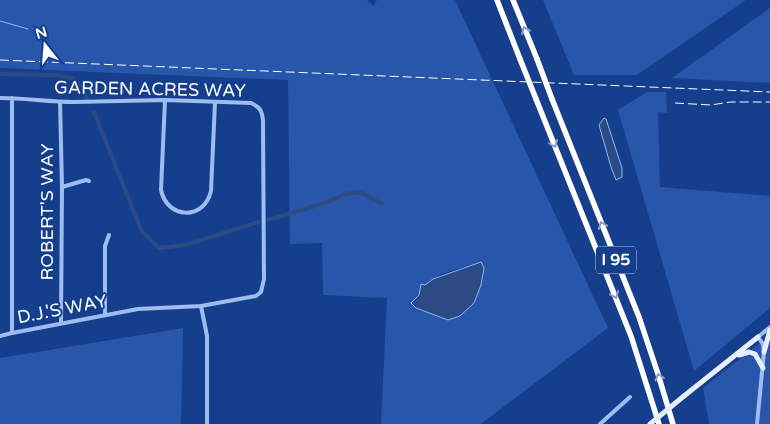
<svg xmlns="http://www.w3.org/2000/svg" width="770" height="424" font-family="'Varela Round',sans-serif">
	<rect width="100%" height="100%" fill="#153e8c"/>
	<g fill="#2756ab" fill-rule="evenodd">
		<path d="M0,0H367L373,6L377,0H455L608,328L481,424H381L387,298L323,295L322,243L290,244L288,80L0,68ZM482,263L460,316L448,320L416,308L411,303C417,297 420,290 426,284C436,273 467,266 482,263Z"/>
		<polygon points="543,0 746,0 637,75 574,75"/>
		<polygon points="770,8 770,83 672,78"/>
		<polygon points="647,92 666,92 667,113 658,112 660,187 770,196 770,308 694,371 618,110"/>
		<polygon points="183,328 181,424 0,424 0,358"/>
		<polygon points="770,335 770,424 709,424 703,388"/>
	</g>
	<g fill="#2c4b85" stroke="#91b5f3">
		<polygon points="604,118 606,119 622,168 622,177 616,180 611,167 599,125"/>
		<polygon points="481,262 484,268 481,285 474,303 460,316 448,320 416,308 411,303 419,295 421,284 425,285 433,279"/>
	</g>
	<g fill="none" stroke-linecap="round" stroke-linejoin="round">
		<polyline stroke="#91b5f3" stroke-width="1" points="0,21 28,29"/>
		<g stroke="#2c4b85" stroke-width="4">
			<polyline points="0,74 56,75 72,78 77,82 87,99"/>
			<polyline points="94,112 142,232 159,248 185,245 259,222"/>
			<polyline points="268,220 325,203 345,194 360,192 382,204"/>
		</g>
		<g stroke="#9fbcf0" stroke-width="4">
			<path d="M0,98C25,98 49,102 74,102L165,100L251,103C261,108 262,111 263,121L264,279L261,292L256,296L201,306L138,309L12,333V98"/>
			<path d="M165,100L161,190C167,219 204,221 211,191L215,102"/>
			<polyline points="60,102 62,187 61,323"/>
			<polyline points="62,187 86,180 89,181"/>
			<polyline points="201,306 207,336 207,424"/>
			<polyline points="105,315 105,246 109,235"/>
			<polyline points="0,336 12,333"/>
			<polyline points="600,424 630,397"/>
			<polyline points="757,424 764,352 763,344 758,337 770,327"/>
		</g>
		<g stroke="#e7eeff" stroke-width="5">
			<polyline points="764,352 770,330"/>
			<polyline points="739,355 749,352 755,354 763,368"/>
			<polyline points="684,396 758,337"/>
		</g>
		<g stroke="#fff" stroke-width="5.5">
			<polyline points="497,0 520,59"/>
			<polyline points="513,0 537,59"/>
			<polyline points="536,99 631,336 659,424"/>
			<polyline points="552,99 639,317 658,374 673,424"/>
		</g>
		<g stroke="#fff" stroke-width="1" stroke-dasharray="9 4" stroke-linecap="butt">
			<polyline points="0,60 770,92"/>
			<polyline points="675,103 711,105 730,102 770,102"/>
		</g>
		<polyline stroke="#e7eeff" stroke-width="5" points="650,424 684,396"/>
		<g stroke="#fff" stroke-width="5.5">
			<polyline points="520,59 536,99"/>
			<polyline points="537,59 552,99"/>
		</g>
	</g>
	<defs><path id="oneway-chevron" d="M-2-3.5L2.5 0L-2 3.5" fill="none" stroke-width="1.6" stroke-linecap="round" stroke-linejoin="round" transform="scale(1.25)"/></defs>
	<g stroke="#8a9ec6">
		<use href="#oneway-chevron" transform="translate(525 30) rotate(-112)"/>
		<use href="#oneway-chevron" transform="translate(554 144) rotate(68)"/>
		<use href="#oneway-chevron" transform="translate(602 225) rotate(-112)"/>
		<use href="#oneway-chevron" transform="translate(615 295) rotate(68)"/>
		<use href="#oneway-chevron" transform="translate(659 377) rotate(-107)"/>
	</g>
	<g text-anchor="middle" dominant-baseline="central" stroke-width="4" stroke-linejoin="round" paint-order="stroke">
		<rect fill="#153e8c" stroke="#b9c5dc" stroke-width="1" x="596" y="246.5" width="40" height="27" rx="4"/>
		<g font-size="16" font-weight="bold" fill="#fff">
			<text x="616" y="260">I 95</text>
		</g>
		<g font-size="18" fill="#fff" stroke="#153e8c">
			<text transform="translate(150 89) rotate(1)">GARDEN ACRES WAY</text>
			<text transform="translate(47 212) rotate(-90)">ROBERT'S WAY</text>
			<text transform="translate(62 309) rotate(-11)">D.J.'S WAY</text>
		</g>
	</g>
	<g transform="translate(45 45) rotate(343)" stroke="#153e8c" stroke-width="4" paint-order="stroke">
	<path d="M0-4L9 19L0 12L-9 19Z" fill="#ffffff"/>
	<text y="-8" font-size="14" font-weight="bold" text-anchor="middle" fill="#ffffff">N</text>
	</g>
</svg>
